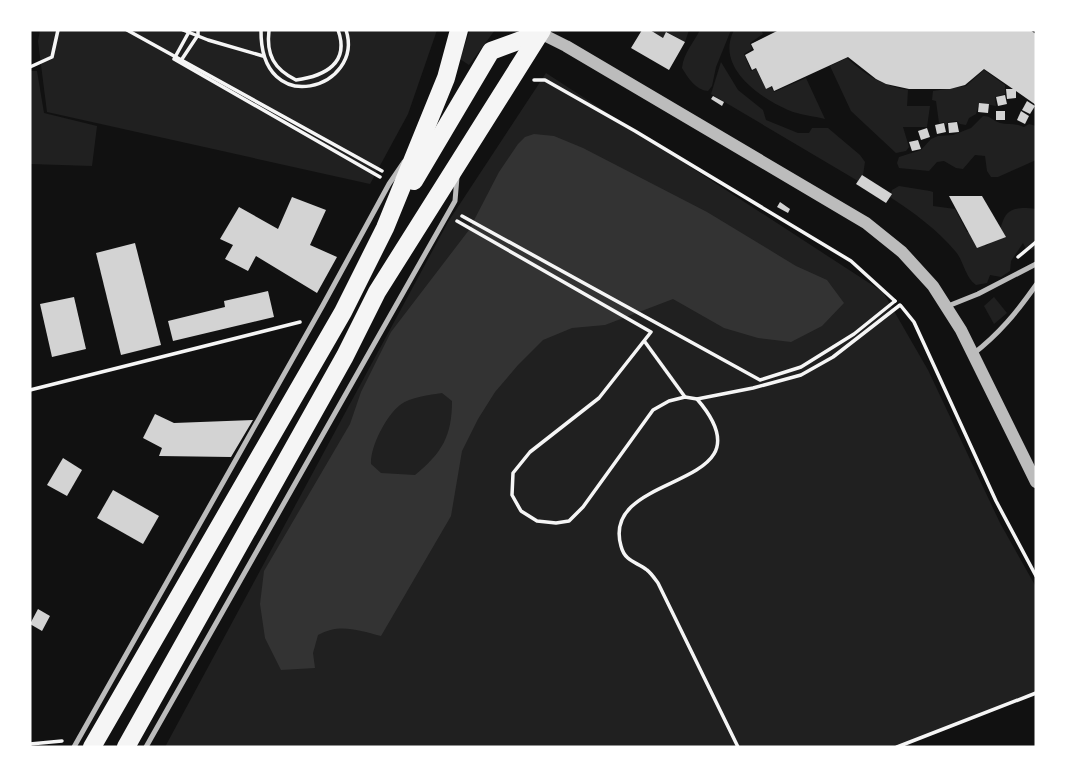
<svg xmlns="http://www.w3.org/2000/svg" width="1066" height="777" font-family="Cabin,sans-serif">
	<rect width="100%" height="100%" fill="#111"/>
	<g fill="#202020">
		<polygon points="40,30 437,30 408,114 370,184 47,112 38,41"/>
		<polygon points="470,30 495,30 469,65 460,59"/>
		<polygon points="650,30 689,30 685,42 667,32 663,38"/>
		<path d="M700,30H731L716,67L712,86L708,91C696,90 688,78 682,68C684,52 693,44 700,30Z"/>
		<path d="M734,30H761L763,34L750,43L752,49L744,54L751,71L756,69L766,89L771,87L774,92L806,78L825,119C814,116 799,115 788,110C759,97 715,67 734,30Z"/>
		<path d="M847,58C865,75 883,86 908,90L907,106H930L927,127H903L909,147L906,151L896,153L851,111L830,66Z"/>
		<polygon points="721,62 738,90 763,110 766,120 798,133 809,133 812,128 828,128 860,155 865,162 863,175 858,181 711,94"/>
		<polygon points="984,70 1005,85 1005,94 995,97 996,106 979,103 976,114 969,118 966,125 960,124 957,121 948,122 946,126 944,122 939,123 936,101 932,100 933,91 966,86"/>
		<polygon points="30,71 37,71 44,113 97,126 92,166 30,164"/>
		<polygon points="546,73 883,292 928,370 1000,523 1036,587 1036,693 895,747 165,747 448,222"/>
		<path d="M983,116C992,116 991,120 1000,123C1008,125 1016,123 1024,127L1029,124L1036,126V160L998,177H991L987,171L985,156L975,155L963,169L956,168L944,161L937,162L929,171L899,168L897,163L899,157L921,150L931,139L938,136L953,135L971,128Z"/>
		<path d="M899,186L930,191L933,192V206L955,209L967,232H970L986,246C1012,229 991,203 1036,209V248L1032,250L1026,249L1023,243L1011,261L1010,271L1001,277L990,275L987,283L976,285C965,277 964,262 956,252C937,229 914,213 890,197L892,190Z"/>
		<polygon points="994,297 1007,313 994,324 984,306"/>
	</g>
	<path fill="#333" fill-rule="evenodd" d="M534,134L554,136L583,148L707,212L796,266L827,280L844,303L822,326L791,342L758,338L724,328L673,299L605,325L572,328L543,340L518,365L495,392L478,419L462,451L451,516L381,636C358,630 339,623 318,635L313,653L315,668L281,670L265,638L260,604L264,571L350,424L361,392L391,332L469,230L499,172L518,144L525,137ZM442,393L452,401C452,436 442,453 415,475L381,473L371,464C370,447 386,416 400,405C410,397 430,395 442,393Z"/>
	<g fill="#d3d3d3">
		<polygon points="642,30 650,30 663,38 666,32 685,42 669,70 631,48"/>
		<polygon points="779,30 1030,30 1036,34 1036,105 1016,91 1016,98 1007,99 1006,89 1013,89 984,69 965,85 950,89 909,89 886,84 876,79 848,57 774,91 772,86 766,89 756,68 752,70 745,55 754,50 751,44"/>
		<polygon points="1005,95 1007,104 998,106 996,97"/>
		<polygon points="713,96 724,102 722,106 711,99"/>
		<polygon points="1027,101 1035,106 1030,114 1022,110"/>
		<polygon points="979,103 989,104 988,113 978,112"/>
		<rect x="996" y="111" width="9" height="9"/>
		<polygon points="1021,111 1029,116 1025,124 1017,120"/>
		<polygon points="957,122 959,132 949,133 948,123"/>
		<polygon points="944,123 946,132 937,134 935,125"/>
		<polygon points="927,128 930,137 921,140 918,131"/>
		<polygon points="918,140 921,149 912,151 909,142"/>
		<polygon points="862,175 892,194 886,203 856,184"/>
		<polygon points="949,196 982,196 1006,237 977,248"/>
		<polygon points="292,197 326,210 310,245 337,257 317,293 256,256 248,271 225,259 233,245 220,239 239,207 278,229"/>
		<polygon points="780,202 790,209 788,213 777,207"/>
		<polygon points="135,243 161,345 121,355 96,253"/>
		<polygon points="268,291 274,317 173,341 168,321 225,307 224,301"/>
		<polygon points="74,297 86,349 52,357 40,304"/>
		<polygon points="155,414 174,423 253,420 231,457 159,456 162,448 143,438"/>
		<polygon points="63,458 82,470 67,496 47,485"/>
		<polygon points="113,490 159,516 143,544 97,518"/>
		<polygon points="38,609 50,616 42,631 30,624"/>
	</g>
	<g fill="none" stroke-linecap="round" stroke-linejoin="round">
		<g stroke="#f5f5f5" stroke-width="3.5">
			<polyline points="127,30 382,171"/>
			<polyline points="183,30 208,40 263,56"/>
			<polyline points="190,30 174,59 380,177"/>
			<path d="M261,30C260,121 365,88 346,30"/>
			<path d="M269,30C266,55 274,69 296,80C325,76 350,63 338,30"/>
			<polyline points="182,59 198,35 198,30"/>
			<polyline points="30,67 52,57 58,30"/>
			<polyline points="534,80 545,80 635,131 851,261 895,301"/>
			<polyline points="462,216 760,380 801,367 854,334 895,301"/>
			<polyline points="457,221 651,332 599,398 530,452 513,473 512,495 521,511 537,521 556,523 569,521 583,507 653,410 669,401 685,397 697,399 753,388 801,375 833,357 900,305"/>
			<polyline points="1018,257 1036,242"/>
			<polyline points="901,306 914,322 996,501 1036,576"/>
			<polyline points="645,342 685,397"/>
			<polyline points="30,390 300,322"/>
			<path d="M697,399C777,492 599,469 621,546C625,562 637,562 647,570C651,573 655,579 658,583L738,747"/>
			<polyline points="30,744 62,741"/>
			<polyline points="897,747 1036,693"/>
		</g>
		<g stroke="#bcbcbc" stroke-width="5">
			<polyline points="948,306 978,294 1036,264"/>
			<path d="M973,354C999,334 1017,312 1036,285"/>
			<polyline points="74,747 323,305 389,184 404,162"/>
			<polyline points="146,747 455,201 457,177"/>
		</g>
		<polyline stroke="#bcbcbc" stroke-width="12" points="540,33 566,46 866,223 902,252 933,286 961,330 1036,482"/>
		<g stroke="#f5f5f5" stroke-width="18">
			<polyline points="414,181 491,51 540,33"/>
			<polyline points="92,747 343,312 385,228 446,78 459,30"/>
			<polyline points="126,747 345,356 377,292 542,30"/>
		</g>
	</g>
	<rect width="1066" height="777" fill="none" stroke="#ffffff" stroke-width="63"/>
</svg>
